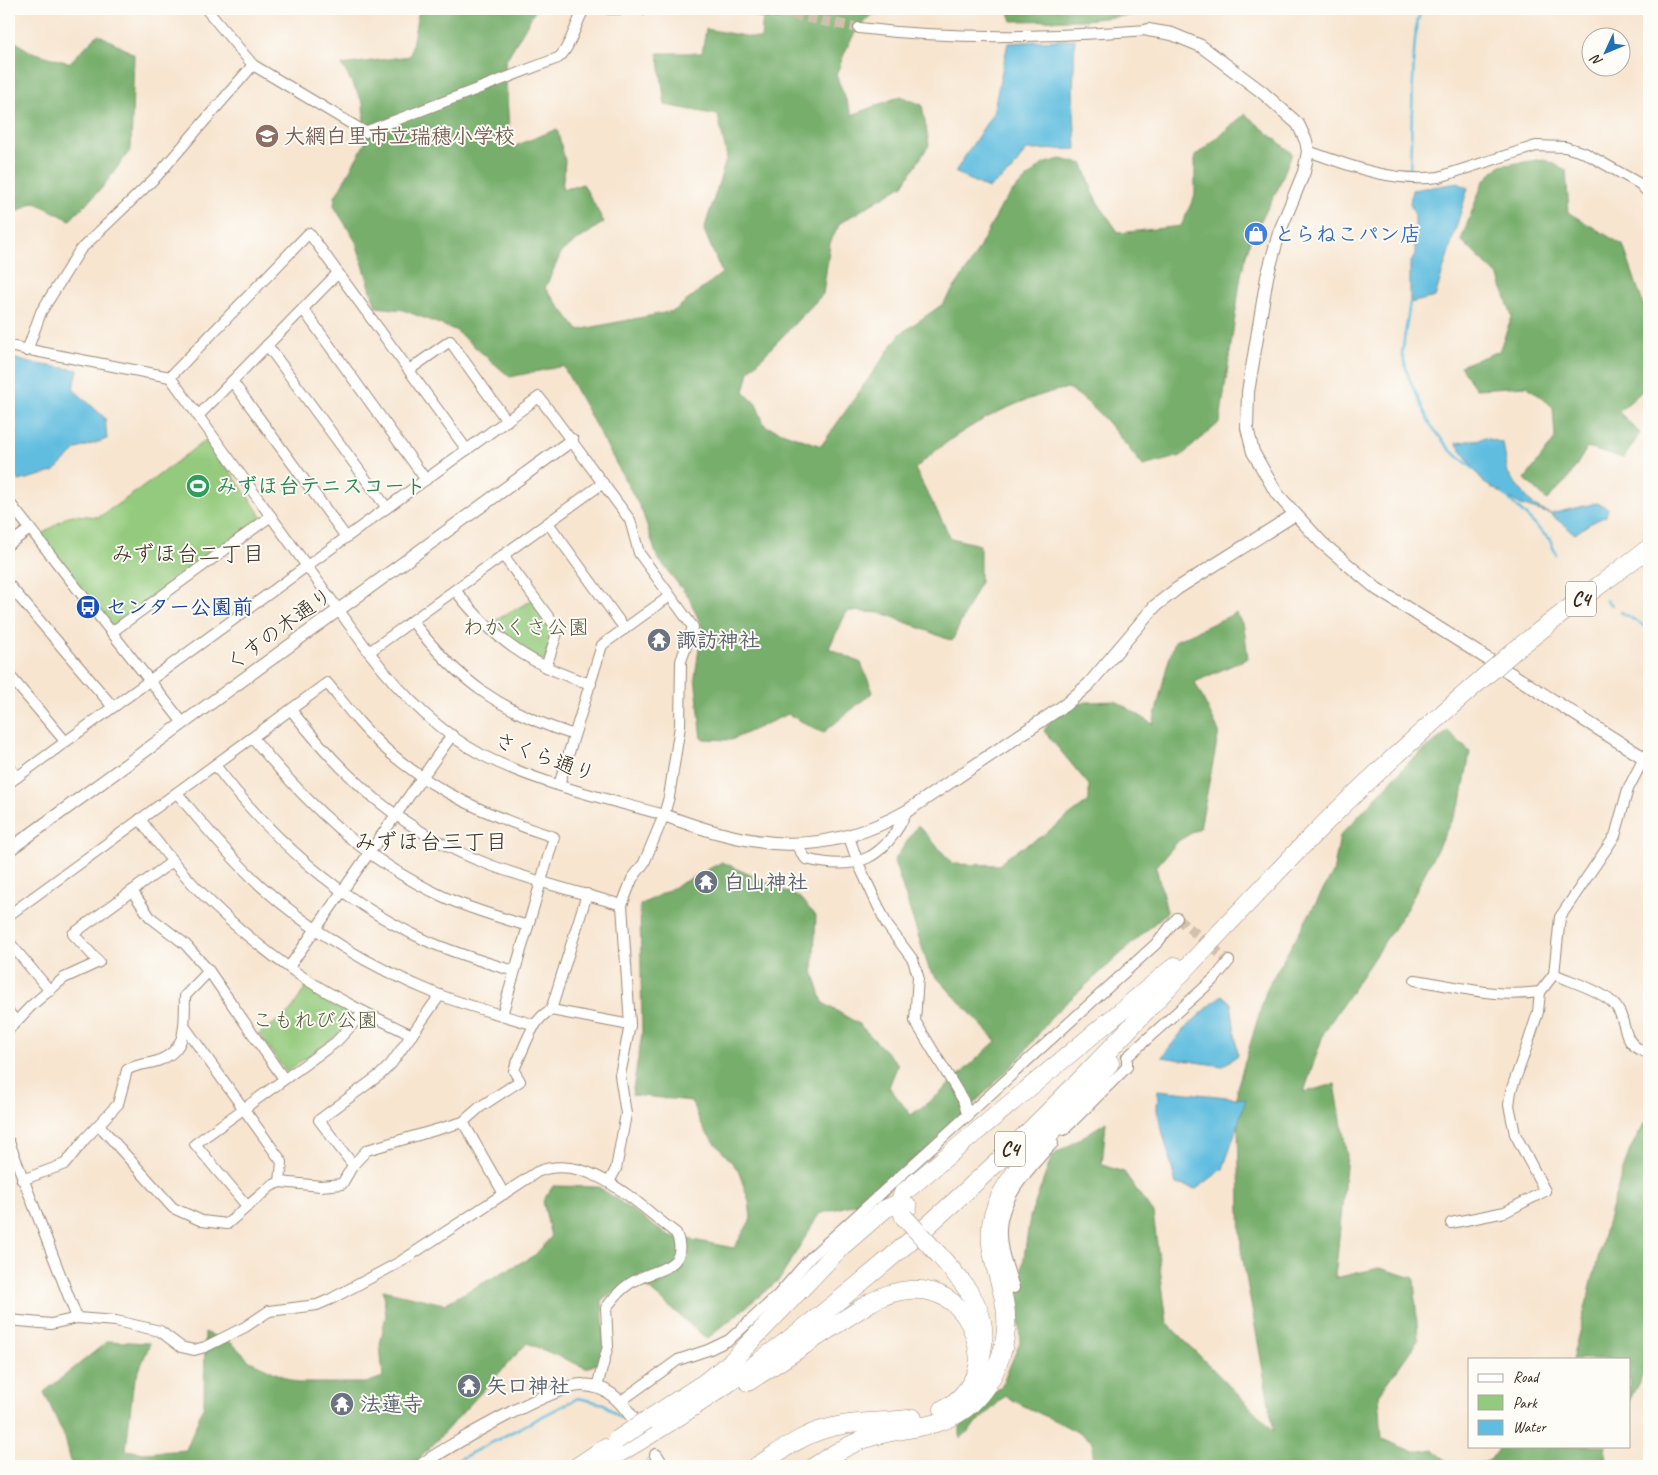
<svg xmlns="http://www.w3.org/2000/svg" width="1658" height="1475" font-family="Caveat,'Klee One',sans-serif">
	<rect width="100%" height="100%" fill="#fdfcf7"/>
	<filter id="ink" filterUnits="userSpaceOnUse"><feTurbulence type="fractalNoise" baseFrequency=".02" numOctaves="2"/><feDisplacementMap in="SourceGraphic" scale="10" xChannelSelector="R" yChannelSelector="G"/><feConvolveMatrix kernelMatrix="1 2 1 2 8 2 1 2 1" color-interpolation-filters="sRGB"/></filter>
	<filter id="wash" filterUnits="userSpaceOnUse"><feTurbulence type="fractalNoise" baseFrequency=".0096" numOctaves="4" result="noise"/><feDisplacementMap in="SourceGraphic" scale="20" xChannelSelector="R" yChannelSelector="G"/><feGaussianBlur stdDeviation="1.12" result="paint"/><feColorMatrix in="noise" values="0 0 0 0 0 0 0 0 0 0 0 0 0 0 0 0 0 1.4 0 .05"/><feComposite in="paint" operator="in"/></filter>
	<g filter="url(#wash)">
		<rect width="100%" height="100%" fill="#f7e5d0"/>
		<g fill="#94ca7d" stroke="#687a4e">
			<polygon points="207,439 263,518 115,626 111,625 43,539 42,534 68,516 74,515 99,517 143,487"/>
			<polygon points="532,600 554,630 544,662 527,654 489,624"/>
			<polygon points="307,985 355,1014 341,1032 286,1072 259,1034 290,1012"/>
		</g>
		<g fill="#77ae6c" stroke="#596c45">
			<path d="M419,9H536L505,62L510,148L557,129L565,161L562,190L583,184L604,222L562,251L545,288L578,330L674,311L722,273L704,230L727,157L718,115L665,105L658,53H702L706,29L761,39L763,14L754,9H884C855,21 847,47 836,75L852,115L901,96L922,105L929,145L903,185L840,223L830,243L823,294L749,371L744,392L756,404L765,426L821,446L900,334L943,304L970,265L1003,203L1015,189L1043,164L1060,159L1083,164L1096,200L1119,233L1181,226L1195,195V156L1245,114L1292,153L1277,191L1250,240L1241,275L1220,422L1181,456L1143,466C1120,438 1099,407 1068,388C1012,400 955,430 915,469L951,538L980,545V582L952,641L883,613L847,611L829,648L861,663L873,692L823,733L788,714L731,740L702,739L695,677L702,627L689,598L657,557L642,511L563,366L510,377L455,330L403,310L376,307L356,242L334,206L335,197L365,143L363,103L342,65L410,56Z"/>
			<polygon points="1008,9 1132,9 1133,15 1084,20 1012,21"/>
			<polygon points="98,34 134,54 131,149 101,189 70,220 34,202 9,216 9,37 29,51 69,63"/>
			<polygon points="1544,159 1566,170 1569,213 1623,245 1649,321 1649,385 1619,412 1640,433 1624,458 1587,448 1568,479 1547,500 1525,479 1555,439 1553,407 1527,386 1476,389 1460,366 1499,351 1512,317 1499,277 1461,240 1483,182 1499,166"/>
			<polygon points="1236,613 1244,627 1248,658 1195,682 1219,732 1200,828 1178,841 1156,867 1167,912 1054,1014 1018,1060 879,1197 819,1214 780,1279 707,1339 637,1279 602,1300 605,1361 586,1368 527,1343 413,1466 72,1466 65,1438 44,1392 108,1341 150,1343 133,1386 126,1450 144,1453 186,1450 204,1405 205,1332 233,1344 250,1361 297,1383 366,1383 383,1377 380,1345 386,1315 383,1290 444,1304 535,1255 551,1237 543,1201 553,1186 599,1187 667,1235 734,1248 751,1219 749,1201 738,1170 704,1130 691,1101 632,1095 642,1034 640,905 722,862 800,898 816,916 813,971 823,1003 859,1024 898,1064 889,1087 911,1115 938,1095 996,1041 929,969 894,861 918,825 953,864 999,865 1009,855 1042,836 1089,801 1089,785 1044,731 1056,711 1086,702 1116,701 1153,724 1167,666 1175,641"/>
			<path d="M1448,731L1470,752L1461,802L1407,908L1324,1032L1304,1092L1335,1084L1347,1156L1335,1278L1379,1268L1414,1278L1418,1340L1379,1395L1382,1439L1414,1452L1434,1449L1450,1466H1094L1092,1441C1065,1423 1033,1412 1005,1396L960,1439V1427L1002,1385L1020,1342L1018,1297L1030,1217L1052,1156L1106,1122L1102,1165L1124,1172L1153,1213L1167,1323L1274,1431L1241,1249L1237,1088L1267,988L1333,873L1340,836L1408,763Z"/>
			<polygon points="1649,1117 1649,1363 1629,1401 1629,1359 1572,1359 1610,1212 1630,1149"/>
			<polygon points="1501,1446 1606,1446 1604,1449 1608,1466 1476,1466 1490,1460"/>
		</g>
		<g fill="#61bddf" stroke="#4e747e">
			<polygon points="1075,39 1073,94 1076,149 1026,150 1013,169 988,189 955,172 993,113 1008,43"/>
			<polygon points="1458,183 1468,188 1435,297 1410,303 1410,264 1415,255 1415,215 1410,204 1412,190"/>
			<polygon points="9,357 30,363 78,370 73,389 105,418 107,439 77,449 53,472 19,481 9,468"/>
			<polygon points="1486,438 1503,443 1508,474 1534,506 1550,514 1597,503 1608,508 1606,516 1589,524 1575,534 1550,514 1521,505 1484,483 1456,443"/>
			<polygon points="1222,995 1231,1003 1238,1055 1223,1066 1162,1057 1184,1029"/>
			<polygon points="1158,1090 1246,1099 1223,1169 1196,1189 1176,1184 1157,1110"/>
		</g>
		<g fill="none" stroke-linecap="round" stroke-linejoin="round">
			<g stroke="#61bddf" stroke-width="2.5">
				<polyline points="1410,170 1414,53 1416,28 1421,9"/>
				<polyline points="1410,302 1402,353 1409,378 1430,424 1450,450 1474,469"/>
				<polyline points="1503,493 1550,540 1556,554"/>
				<polyline points="1606,600 1612,605"/>
				<polyline points="1621,612 1649,629"/>
				<polyline points="647,1460 650,1466"/>
				<polyline points="446,1466 578,1398 604,1404 620,1418"/>
			</g>
		</g>
	</g>
	<g filter="url(#ink)">
		<g fill="none" stroke-linecap="round" stroke-linejoin="round">
			<g stroke="#d1c0ac" stroke-width="10" stroke-dasharray="10 5" stroke-linecap="butt">
				<polyline points="777,12 859,28"/>
				<polyline points="1177,918 1229,961"/>
			</g>
			<g stroke="#987" stroke-width="12">
				<g id="minor">
					<path d="M206,9L253,65L365,132L558,58C569,51 576,23 584,9"/>
					<polyline points="609,9 643,9"/>
					<polyline points="758,9 777,12"/>
					<path d="M859,28C955,40 1052,37 1148,30"/>
					<path d="M1308,151C1350,166 1393,183 1439,177L1536,146L1565,147L1585,153L1640,184L1649,194"/>
					<polyline points="303,309 426,480"/>
					<polyline points="267,345 387,508"/>
					<polyline points="9,346 170,377"/>
					<polyline points="27,351 41,312 80,250 157,176 253,65"/>
					<polyline points="409,370 450,341 507,421"/>
					<path d="M170,377L369,652C400,693 438,732 484,756C540,784 604,798 664,815"/>
					<polyline points="170,377 309,233 467,450"/>
					<polyline points="232,381 346,537"/>
					<polyline points="198,416 338,273"/>
					<polyline points="9,502 183,723"/>
					<polyline points="548,523 625,629"/>
					<polyline points="9,544 30,529"/>
					<polyline points="503,555 558,630 546,667"/>
					<polyline points="9,585 113,707"/>
					<path d="M455,590C493,639 531,666 591,684"/>
					<path d="M412,621C459,682 501,711 574,735"/>
					<polyline points="112,632 271,516"/>
					<polyline points="369,652 603,483"/>
					<polyline points="9,675 65,741"/>
					<path d="M291,710C348,782 403,832 490,865C533,881 578,892 622,905"/>
					<path d="M253,738C306,803 364,860 442,896C469,909 499,917 528,926"/>
					<path d="M215,765C270,838 341,901 425,940C453,953 485,962 514,971"/>
					<polyline points="9,767 17,777"/>
					<polyline points="9,783 539,397 630,520 639,553 693,627 681,661 680,726 669,797 664,815 644,863 632,879 622,905 630,1025 620,1075 626,1114 616,1169 609,1182"/>
					<polyline points="559,785 602,645 670,596"/>
					<path d="M177,793C203,825 230,857 261,886C312,932 373,968 437,994C469,1007 503,1015 535,1025"/>
					<path d="M140,819C183,880 239,934 301,976C336,999 374,1017 412,1035"/>
					<polyline points="849,837 858,863 887,925 913,960 918,976 915,1021 963,1100 968,1117"/>
					<path d="M796,845L806,859C857,872 885,859 907,811"/>
					<polyline points="132,891 150,917 185,944 209,971 284,1079"/>
					<path d="M9,915L327,683C338,696 348,709 359,722C410,781 481,814 554,837L502,1015"/>
					<polyline points="9,942 50,991"/>
					<polyline points="289,967 452,735"/>
					<path d="M1554,974C1572,982 1597,989 1612,1002C1630,1018 1617,1045 1649,1053"/>
					<path d="M1415,980C1461,987 1492,998 1540,992"/>
					<polyline points="551,1010 587,894"/>
					<polyline points="184,1026 282,1162 280,1182"/>
					<polyline points="9,1029 32,1005 64,978 99,962 73,934 173,861"/>
					<polyline points="463,1122 504,1194"/>
					<path d="M99,1125L173,1208L202,1221L227,1224L271,1186L280,1182L321,1186L342,1184L353,1165L367,1150L463,1122L480,1107L520,1081L514,1071L516,1065C525,1047 532,1019 551,1010L630,1025"/>
					<polyline points="1064,1130 1127,1067 1127,1057 1215,978 1229,961"/>
					<polyline points="9,1142 77,1318"/>
					<polyline points="353,1165 319,1120 381,1074 391,1064 440,995"/>
					<path d="M22,1180L65,1164L85,1139L118,1104L127,1070C138,1063 149,1065 160,1060C189,1048 184,1023 185,996L209,971"/>
					<polyline points="247,1206 195,1144 336,1042 364,1012"/>
					<polyline points="1451,1223 1505,1212 1545,1191 1515,1134 1509,1105 1511,1091 1528,1043 1538,1012 1540,992 1554,974 1560,917 1615,836 1628,789 1644,758"/>
					<path d="M1014,1288C1009,1270 1000,1250 1001,1231C1001,1197 1031,1167 1053,1143"/>
					<path d="M9,1320L51,1324L77,1318L116,1321L160,1331L181,1347L194,1350L205,1347L245,1327L269,1311L317,1305L331,1299L400,1262L537,1172C588,1151 638,1205 676,1233C690,1267 660,1268 638,1279C624,1285 615,1296 606,1308L608,1346L597,1387"/>
					<polyline points="621,1401 678,1360 708,1350 729,1340 778,1295 811,1257 1158,942 1177,918"/>
				</g>
			</g>
			<g stroke="#987" stroke-width="14">
				<g id="tertiary">
					<polyline points="1148,30 1172,34 1201,46 1262,92 1298,124 1306,141 1308,151 1304,172 1279,233 1267,277 1248,392 1247,428 1253,452 1277,494 1322,543 1377,589 1649,761"/>
					<path d="M664,815C753,849 822,859 907,811L1065,705L1089,684L1155,606L1178,588L1294,515"/>
					<polyline points="9,850 572,440"/>
					<polyline points="9,1014 14,1021"/>
					<polyline points="656,1455 663,1466"/>
					<path d="M420,1466C444,1448 557,1383 583,1385C607,1386 619,1399 632,1417"/>
				</g>
			</g>
			<g stroke="#987" stroke-width="19">
				<g id="motorway">
					<polyline points="1514,651 1573,605 1649,548"/>
					<polyline points="904,1217 899,1203 903,1193 1175,966"/>
					<path d="M939,1255C972,1293 996,1318 977,1370C971,1387 959,1402 943,1409"/>
					<path d="M748,1382L871,1302C928,1271 979,1301 979,1367"/>
					<polyline points="647,1420 704,1383 732,1361 841,1247 885,1209 899,1203 908,1207"/>
					<polyline points="578,1466 605,1448"/>
					<path d="M597,1466C741,1385 873,1279 993,1166C1105,1060 1206,944 1314,834C1365,782 1420,733 1475,685"/>
					<path d="M757,1466C778,1453 800,1436 825,1429C854,1420 884,1423 913,1418"/>
					<path d="M815,1466C832,1455 849,1444 868,1438C904,1426 941,1431 971,1404C998,1378 1012,1337 1004,1300C998,1272 985,1244 993,1215C1002,1181 1031,1154 1054,1129C1073,1107 1092,1085 1110,1063"/>
				</g>
			</g>
			<use href="#minor" stroke="#fff" stroke-width="10"/>
			<use href="#tertiary" stroke="#fff" stroke-width="12"/>
			<use href="#motorway" stroke="#fff" stroke-width="18"/>
			<g stroke="#987" stroke-width="19" stroke-linecap="butt">
				<g id="motorway-bridge">
					<polyline points="1475,685 1514,651"/>
					<polyline points="904,1217 939,1255"/>
					<polyline points="617,1440 647,1420"/>
				</g>
			</g>
			<use href="#motorway-bridge" stroke="#fff" stroke-width="18"/>
		</g>
	</g>
	<defs>
		<g id="school-disc" transform="scale(1.25)"><circle r="9.5" fill="#8d6e63" stroke="#fdfcf7"/><path d="M0-5L7-2L0 1L-7-2ZM-4 1L0 2.5L4 1V4Q0 6-4 4Z" fill="#fff"/></g>
		<g id="shop-disc" transform="scale(1.25)"><circle r="9.5" fill="#3f7fe0" stroke="#fdfcf7"/><path d="M-5-2.5h2.3a2.7 3.5 0 0 1 5.4 0H5L5.5 6h-11ZM-1.5-2.5h3a1.5 2.3 0 0 0-3 0Z" fill="#fff"/></g>
		<g id="stadium-disc" transform="scale(1.25)"><circle r="9.5" fill="#2e9e5b" stroke="#fdfcf7"/><path d="M0-5a6.5 5 0 1 0 0 10a6.5 5 0 1 0 0-10ZM-3.5-1.8h7v3.6h-7Z" fill="#fff"/></g>
		<g id="bus-disc" transform="scale(1.25)"><circle r="9.5" fill="#1a4fb4" stroke="#fdfcf7"/><path d="M-5-6H5V4H4V6H2V4H-2V6H-4V4H-5ZM-3.5-4V0h7V-4ZM-3.5 1.2v1.5H-2V1.2ZM2 1.2v1.5H3.5V1.2Z" fill="#fff"/></g>
		<g id="temple-disc" transform="scale(1.25)"><circle r="9.5" fill="#6b7280" stroke="#fdfcf7"/><path d="M0-6L5-2H3V0L6.5 2.5H4V6H1.5V3h-3V6H-4V2.5H-6.5L-3 0V-2H-5Z" fill="#fff"/></g>
	</defs>
	<g fill-rule="evenodd">
		<use href="#school-disc" x="267" y="136"/>
		<use href="#shop-disc" x="1256" y="234"/>
		<use href="#stadium-disc" x="198" y="486"/>
		<use href="#bus-disc" x="88" y="607"/>
		<use href="#temple-disc" x="659" y="640"/>
		<use href="#temple-disc" x="706" y="882"/>
		<use href="#temple-disc" x="469" y="1386"/>
		<use href="#temple-disc" x="342" y="1404"/>
	</g>
	<g text-anchor="middle" dominant-baseline="central" stroke-width="4" stroke-linejoin="round" paint-order="stroke">
		<g fill="#fdfcf7" stroke="#75695f" stroke-width="1">
			<rect x="1566" y="581.5" width="30" height="35" rx="4"/>
			<rect x="995" y="1131.5" width="30" height="35" rx="4"/>
		</g>
		<g font-size="20" font-weight="bold" fill="#3b2a1e">
			<text x="1581" y="599">C4</text>
			<text x="1010" y="1149">C4</text>
		</g>
		<g font-size="21" font-weight="bold" fill="#785e54" stroke="#fdfcf7" text-anchor="start">
			<text x="284" y="136">大網白里市立瑞穂小学校</text>
		</g>
		<g font-size="21" font-weight="bold" fill="#366cbe" stroke="#fdfcf7" text-anchor="start">
			<text x="1274" y="234">とらねこパン店</text>
		</g>
		<g font-size="21" font-weight="bold" fill="#27864d" stroke="#fdfcf7" text-anchor="start">
			<text x="216" y="486">みずほ台テニスコート</text>
		</g>
		<g font-size="21" font-weight="bold" fill="#164399" stroke="#fdfcf7" text-anchor="start">
			<text x="106" y="607">センター公園前</text>
		</g>
		<g font-size="21" fill="#565a3a" stroke="#fdfcf7">
			<text x="526" y="627">わかくさ公園</text>
			<text x="315" y="1020">こもれび公園</text>
		</g>
		<g font-size="21" fill="#3b2a1e" stroke="#fdfcf7">
			<text transform="translate(279 629) rotate(-36)">くすの木通り</text>
			<text transform="translate(545 757) rotate(20)">さくら通り</text>
		</g>
		<g font-size="21" font-weight="bold" fill="#5b616d" stroke="#fdfcf7" text-anchor="start">
			<text x="676" y="640">諏訪神社</text>
			<text x="724" y="882">白山神社</text>
			<text x="486" y="1386">矢口神社</text>
			<text x="360" y="1404">法蓮寺</text>
		</g>
		<g font-size="22" fill="#3b2a1e" stroke="#fdfcf7">
			<text x="188" y="554">みずほ台二丁目</text>
			<text x="431" y="842">みずほ台三丁目</text>
		</g>
	</g>
	<rect width="1658" height="1475" fill="none" stroke="#fdfcf7" stroke-width="30"/>
	<rect x="1468" y="1358" width="162" height="90" fill="#fdfcf7" stroke="#afa8a0"/>
	<rect x="1478" y="1374" width="25" height="8" fill="#ffffff" stroke="#afa8a0"/>
	<text x="1513" y="1382" font-size="15" fill="#3b2a1e">Road</text>
	<rect x="1478" y="1395" width="25" height="15" fill="#94ca7d" stroke="#afa8a0"/>
	<text x="1513" y="1408" font-size="15" fill="#3b2a1e">Park</text>
	<rect x="1478" y="1420" width="25" height="15" fill="#61bddf" stroke="#afa8a0"/>
	<text x="1513" y="1432" font-size="15" fill="#3b2a1e">Water</text>
	<g transform="translate(1606 52) rotate(226)"><circle r="24" fill="#fdfcf7" stroke="#afa8a0"/>
	<path d="M0-4L9 19L0 12L-9 19Z" fill="#1f6fb2"/>
	<text y="-8" font-size="14" font-weight="bold" text-anchor="middle" fill="#3b2a1e">N</text>
	</g>
</svg>
